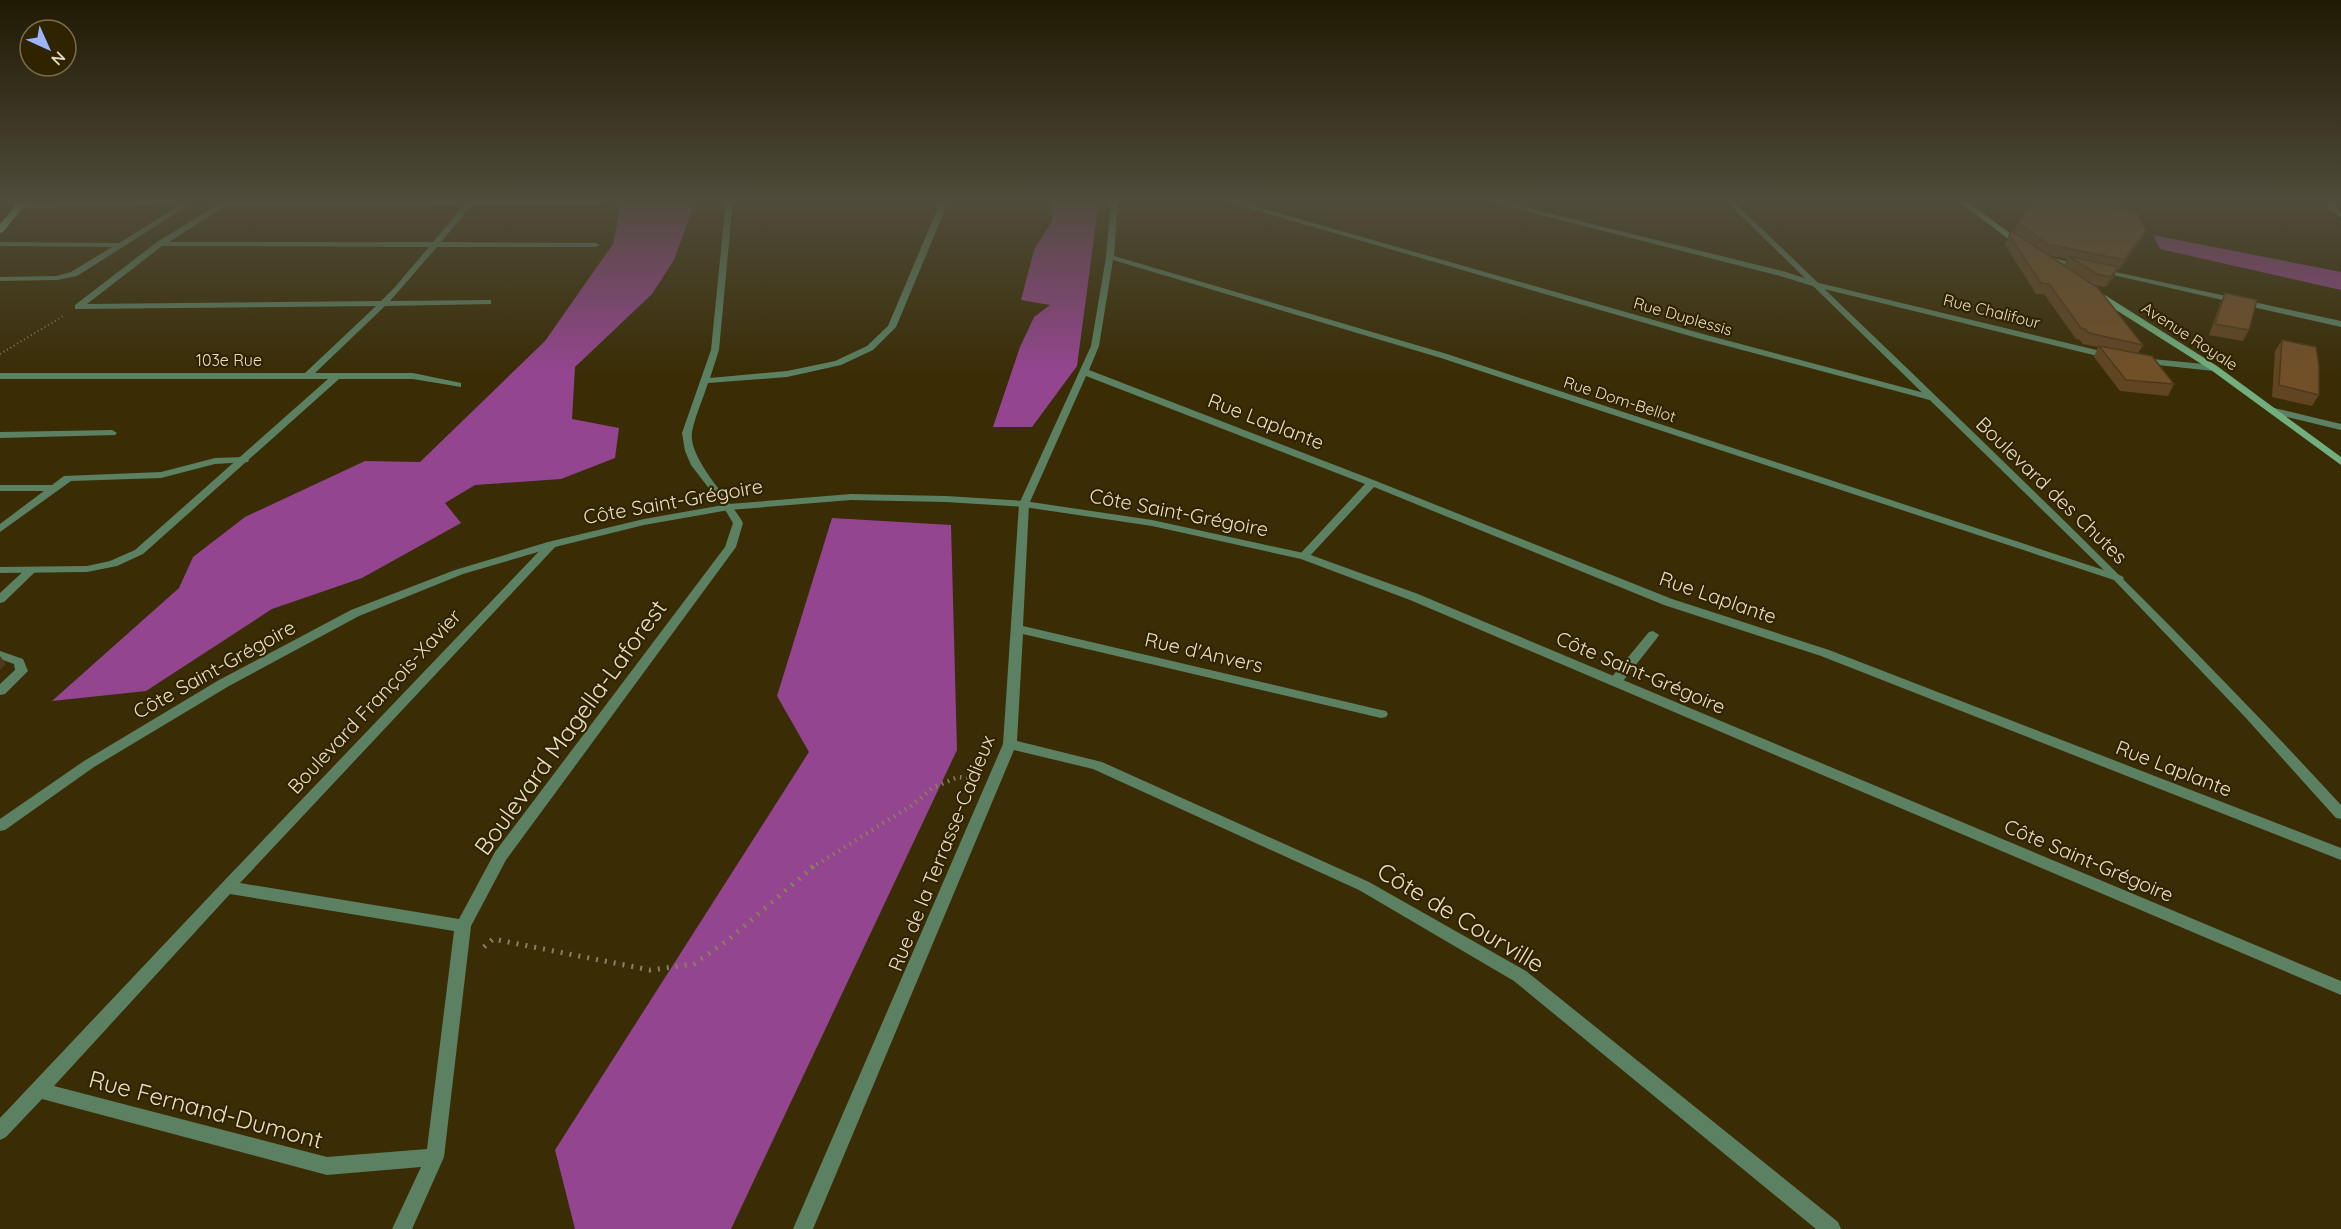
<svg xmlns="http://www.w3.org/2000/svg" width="2341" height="1229" font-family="Quicksand,sans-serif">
	<rect width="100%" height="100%" fill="#3a2d06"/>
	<g fill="#94458f">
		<polygon points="622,200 696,200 674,260 652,294 575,367 572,419 619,428 615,458 561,479 475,485 445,503 461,523 362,578 272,609 146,691 52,701 179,588 193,557 245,517 365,461 420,462 545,341 613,244"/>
		<polygon points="1053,200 1099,200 1077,366 1032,427 993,427 1020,347 1034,317 1050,305 1021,300 1034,250 1052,221"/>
		<polygon points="2153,235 2341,272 2341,290 2160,249"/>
		<polygon points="832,518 951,525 957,750 731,1229 575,1229 555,1150 809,752 777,696"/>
	</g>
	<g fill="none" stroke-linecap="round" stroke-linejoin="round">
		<polyline stroke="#8a7f5e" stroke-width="2" stroke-dasharray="1 3" stroke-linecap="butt" points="0,354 65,315"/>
		<polyline stroke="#8a7f5e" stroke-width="4.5" stroke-dasharray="1.5 5" stroke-linecap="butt" points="811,868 911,806 932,788 958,777 973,779"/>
		<polyline stroke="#8a7f5e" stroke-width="5" stroke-dasharray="2 7" stroke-linecap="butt" points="484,947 493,939 650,970 694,964 728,940 814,866"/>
		<g fill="#5b8162" fill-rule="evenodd">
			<polygon points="244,457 249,460 248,462 215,464 161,478 71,481 0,532 0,524 64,476 161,472 215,458"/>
			<polygon points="31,567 37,570 35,572 4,602 0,603 0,593 27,568"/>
			<polygon points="1653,631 1659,635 1657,638 1620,685 1610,685 1609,682 1610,679 1649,632"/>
			<polygon points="0,651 23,659 28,671 5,694 0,695 0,684 15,670 14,664 0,659"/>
		</g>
		<g fill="#5b8162" fill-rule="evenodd">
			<polygon points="197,200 77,276 57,280 0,281 0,277 57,276 71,272 112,247 0,246 0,242 119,243 182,204 20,208 17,208 17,204"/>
			<path d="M225,200H233L232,202L599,201L603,203L599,205H472L441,242L596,243L600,245L596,247H437L390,301L488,300H491V304L385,306L315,373H413L461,383V387L413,379H339L143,554L117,566L87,572L0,573V567L87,566L110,561L135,550L328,379H0V373H305L376,306L75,309V305L157,242ZM464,205L433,242H169L225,206ZM162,246L429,247L395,287L381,301L87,304Z"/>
			<path d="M726,200H733L719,350L710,378L787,371L835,361L867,346L888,326L937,210V200H945V210L896,327L873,350L841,365L787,377L708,383C703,399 695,416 692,432C688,459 730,499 743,523L736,547L506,860L471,926L444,1157L412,1229H392L421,1167L327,1175L42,1099L6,1137L0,1140V1118L222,883L548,542H556L558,544L556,546L240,883L459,919L495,852L725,547L733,523L724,508L691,465L685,451L682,433L711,350ZM230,894L454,931L427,1149L327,1157L54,1086Z"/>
			<polygon points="1111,200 1118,200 1114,256 1447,354 2122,576 2124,578 2122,580 2114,580 1441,358 1113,260 1099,346 1089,370 1376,481 1672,599 1829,650 2341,848 2341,860 1821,656 1664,605 1374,487 1308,558 1300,558 1298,556 1300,554 1365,484 1086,376 1029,504 1023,626 1381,710 1386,711 1388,714 1386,717 1381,718 1023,634 1017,741 1102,762 1369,882 1526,971 1838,1222 1841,1229 1816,1229 1514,981 1359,890 1093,769 1014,750 813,1229 793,1229 1003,744 1019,504 1091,346 1106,257"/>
			<polygon points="1220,200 1232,200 1703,334 1932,395 1934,397 1929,400 1926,399 1697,338"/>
			<polygon points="1482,200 1495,200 1786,272 1819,283 2113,354 2114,356 2110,359 1816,287 1780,276"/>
			<polygon points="2329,200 2336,200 2335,207 2341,212 2341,218 2327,207"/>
			<polygon points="2039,255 2080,264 2084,266 2080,268 2042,259 2039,259"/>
			<polygon points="2097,268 2341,321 2341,327 2100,272 2097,272"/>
			<polygon points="2142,358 2214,365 2219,368 2214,371 2139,363 2139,359"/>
			<polygon points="2274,408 2341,424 2341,430 2271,413 2271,409"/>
			<polygon points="112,430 117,433 115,435 0,438 0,432"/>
			<polygon points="0,485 56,485 61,488 56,491 0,491"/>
		</g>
		<g fill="#5b8162" fill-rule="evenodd">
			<path d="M1725,200H1732C1938,399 2147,594 2341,805V819L2336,818L2245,717L2114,580Z"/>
			<polygon points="851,494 946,496 1024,501 1152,520 1308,554 1418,594 2341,981 2341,995 1410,600 1301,559 1152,526 1024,507 946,502 851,500 729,510 644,525 555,547 463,574 359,616 229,686 94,767 5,830 0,831 0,819 84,761 219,680 351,610 455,570 548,542 644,519 729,504"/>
		</g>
		<g fill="#71af7e" fill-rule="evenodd">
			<polygon points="1957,200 1965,200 2026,245 2019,247"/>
			<polygon points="2094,292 2100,292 2217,366 2341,457 2341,465 2211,370 2094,296"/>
		</g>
		<polygon fill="#81d393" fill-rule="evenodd" points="20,200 29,200 3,232 0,233 0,224"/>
	</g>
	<g fill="#614522" fill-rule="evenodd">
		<path d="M2028,200H2112L2117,209L2146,231L2141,241L2119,270H2117L2113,278L2106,287L2093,285L2143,345L2138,353L2174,384L2168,396L2120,391L2094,357L2098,347L2083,344L2080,340L2076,339L2044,294H2036L2005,245L2009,235L2014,233L2018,223L2032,205L2026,204ZM2048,255L2067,259L2064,266Z"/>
		<polygon points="2225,293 2249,330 2243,341 2209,335 2220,304"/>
		<polygon points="2282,340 2319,395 2312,406 2272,397 2275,351"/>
	</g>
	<g fill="#4f381c">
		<polygon points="2146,231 2141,241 2119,270 2124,260"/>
		<polygon points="2118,267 2113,278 2106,287 2111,277"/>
		<polygon points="0,656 6,664 0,670"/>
	</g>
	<g fill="#715028" stroke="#4f381c" stroke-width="1.5">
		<polygon points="2036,200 2112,200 2117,209 2138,214 2146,231 2124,260 2048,244 2018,223"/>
		<polygon points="2012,231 2098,288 2143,345 2089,333 2085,329 2081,328 2049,284 2041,283 2009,235"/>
		<polygon points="2068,256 2118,267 2111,277 2097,274"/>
		<polygon points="2225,293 2257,300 2249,330 2215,324"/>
		<polygon points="2282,340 2316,347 2319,366 2319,395 2279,385"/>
		<polygon points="2099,346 2152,356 2174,384 2126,380"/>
	</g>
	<linearGradient id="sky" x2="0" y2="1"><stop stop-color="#201903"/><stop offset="0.54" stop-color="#4f4c3b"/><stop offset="1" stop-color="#4f4c3b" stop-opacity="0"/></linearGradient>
	<rect width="2341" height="372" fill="url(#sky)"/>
	<g text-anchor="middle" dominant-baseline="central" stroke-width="4.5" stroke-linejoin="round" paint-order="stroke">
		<g font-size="16" fill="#e7ddc4" stroke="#302300">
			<text transform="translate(1992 311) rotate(14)">Rue Chalifour</text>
			<text transform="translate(1683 316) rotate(16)">Rue Duplessis</text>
			<text transform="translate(2190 336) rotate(33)">Avenue Royale</text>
			<text x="229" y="360">103e Rue</text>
			<text transform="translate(1620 399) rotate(18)">Rue Dom-Bellot</text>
		</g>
		<g font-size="20" fill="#e7ddc4" stroke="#302300">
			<text transform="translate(1266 421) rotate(21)">Rue Laplante</text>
			<text transform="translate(2052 490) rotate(44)">Boulevard des Chutes</text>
			<text transform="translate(673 501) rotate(-10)">Côte Saint-Grégoire</text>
			<text transform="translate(1179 512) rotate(11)">Côte Saint-Grégoire</text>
			<text transform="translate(1718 597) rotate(19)">Rue Laplante</text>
			<text transform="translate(1204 652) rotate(13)">Rue d'Anvers</text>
			<text transform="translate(214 669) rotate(-29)">Côte Saint-Grégoire</text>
			<text transform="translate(1641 672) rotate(23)">Côte Saint-Grégoire</text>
			<text transform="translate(374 701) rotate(-47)">Boulevard François-Xavier</text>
			<text transform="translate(2174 768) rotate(21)">Rue Laplante</text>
			<text transform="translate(941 853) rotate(-68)">Rue de la Terrasse-Cadieux</text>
			<text transform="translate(2089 860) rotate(23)">Côte Saint-Grégoire</text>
		</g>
		<g font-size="24" fill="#e7ddc4" stroke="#302300">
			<text transform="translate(570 727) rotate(-54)">Boulevard Magella-Laforest</text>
			<text transform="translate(1461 917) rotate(31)">Côte de Courville</text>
			<text transform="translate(206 1109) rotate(15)">Rue Fernand-Dumont</text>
		</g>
	</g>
	<g transform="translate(48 48) rotate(135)"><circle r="28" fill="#302300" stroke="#796d4e" stroke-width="1.5"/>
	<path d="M0-4.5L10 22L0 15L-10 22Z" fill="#9cb4fd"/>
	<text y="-9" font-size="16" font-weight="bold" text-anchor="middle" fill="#e7ddc4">N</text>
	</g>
</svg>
